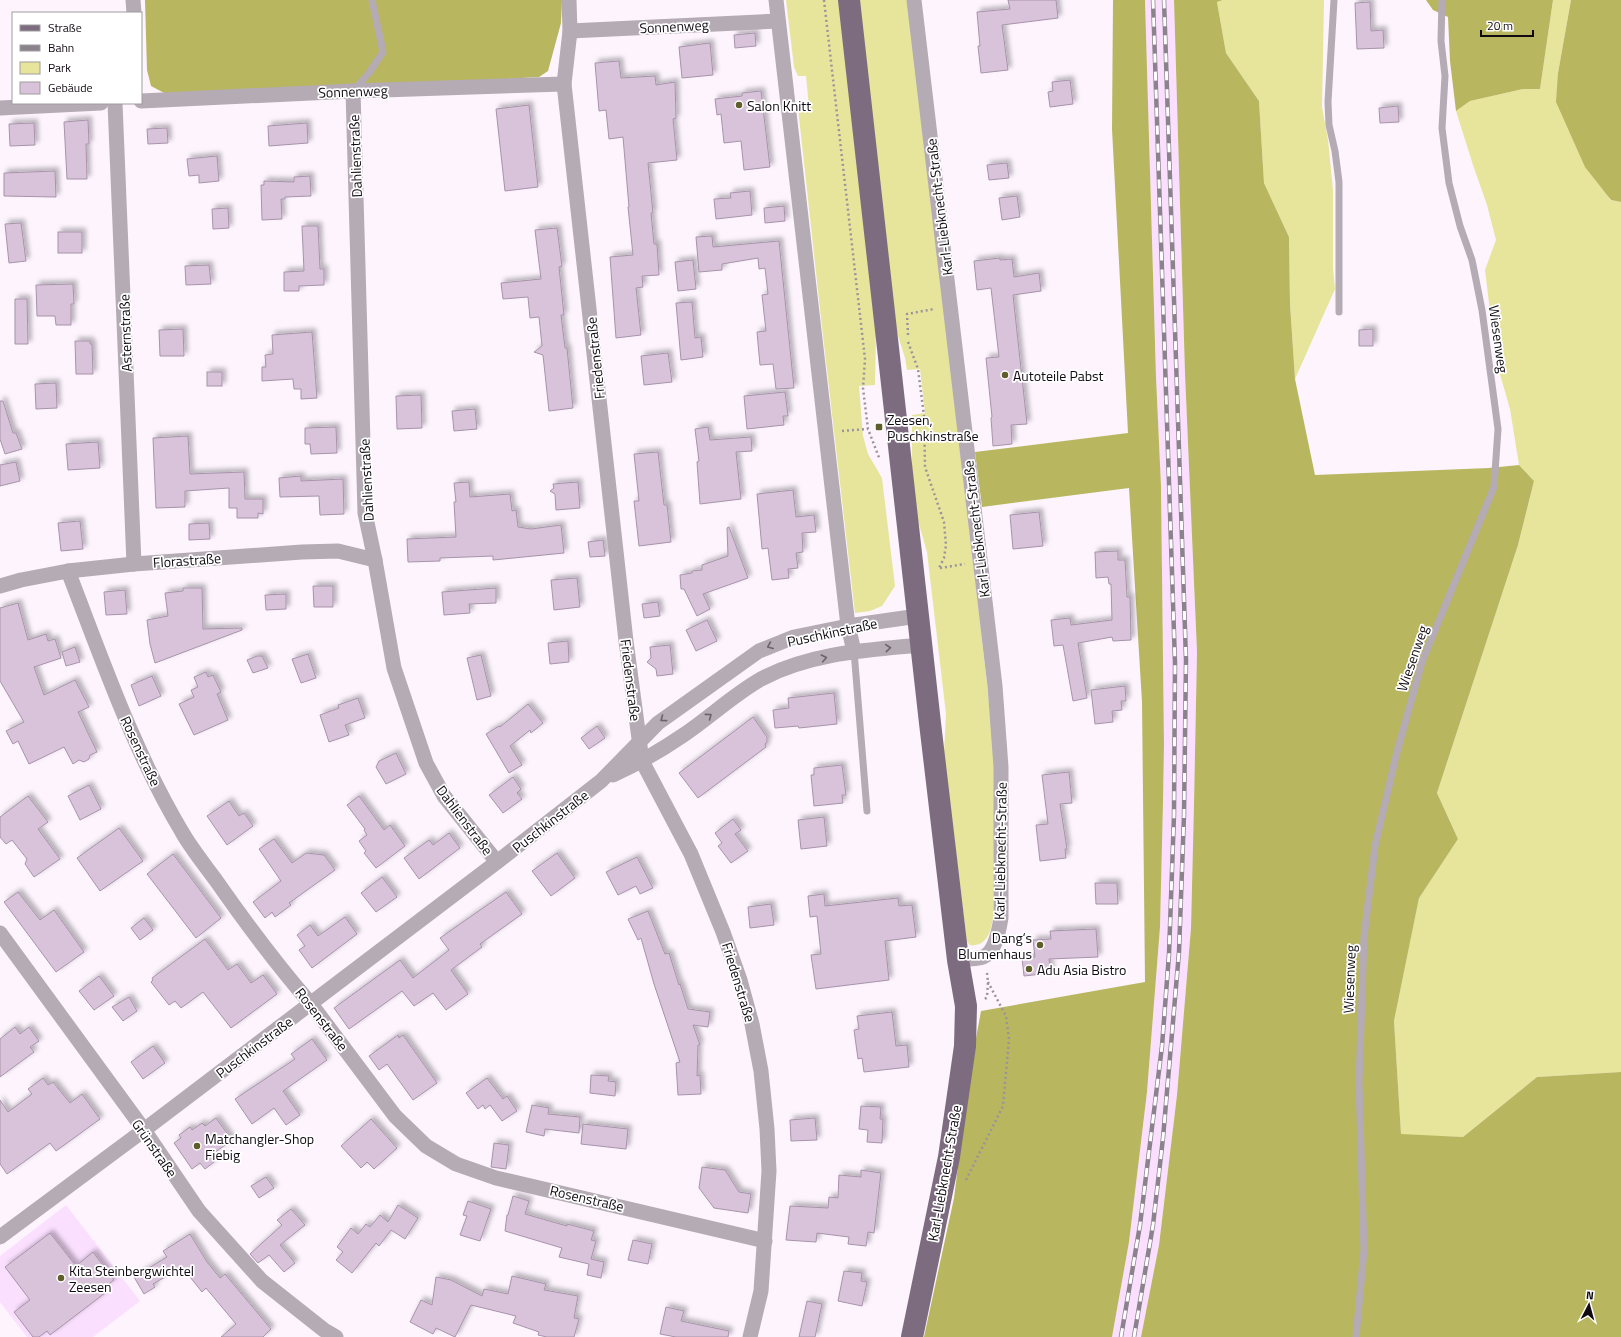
<svg xmlns="http://www.w3.org/2000/svg" width="1621" height="1337" font-family="'Titillium Web',sans-serif">
	<defs>
		<filter id="shadow"><feDropShadow dx="3.5" dy="-3.5" stdDeviation="2" flood-color="#0004"/></filter>
	</defs>
	<rect width="100%" height="100%" fill="#fdf4fe"/>
	<g fill="#fbdfff">
		<polygon points="1145,0 1174,0 1185,374 1197,652 1194,803 1191,928 1177,1095 1159,1245 1141,1337 1112,1337 1129,1242 1147,1092 1160,927 1163,803 1164,744 1161,486 1156,377"/>
		<polygon points="66,1205 140,1301 93,1337 27,1337 0,1302 0,1256"/>
	</g>
	<g fill="#e7e59b">
		<polygon points="786,0 839,0 876,329 875,385 859,386 863,436 868,454 882,478 895,586 882,606 870,611 855,613 822,327 798,108 809,107 806,76 798,76 794,67"/>
		<path d="M857,0H908L987,683L995,767L993,918C991,931 987,947 970,945L967,942L944,753L946,714L927,552L918,521L912,474V415L925,413L920,369L907,370L905,358L894,323Z"/>
		<polygon points="1223,0 1324,0 1322,107 1328,140 1333,190 1333,269 1335,289 1295,379 1290,304 1289,237 1264,183 1259,101 1226,53 1217,2"/>
		<polygon points="1553,0 1571,0 1558,73 1610,200 1621,202 1621,1072 1537,1077 1463,1137 1401,1135 1394,1021 1419,897 1458,839 1437,793 1518,545 1534,481 1519,465 1510,409 1499,371 1492,328 1485,270 1496,240 1487,205 1473,165 1456,111 1470,101 1523,89 1540,89"/>
	</g>
	<g fill="#b9b660">
		<polygon points="145,0 562,0 561,23 548,71 539,77 434,83 168,95 151,86 147,70"/>
		<polygon points="1113,0 1145,0 1156,377 1161,486 1164,744 1163,803 1160,927 1147,1092 1129,1242 1112,1337 924,1337 954,1198 970,1071 981,1011 1145,982 1142,702 1129,488 982,507 975,452 1128,433 1112,129"/>
		<polygon points="1174,0 1223,0 1217,2 1226,53 1259,101 1264,183 1289,237 1290,304 1295,379 1315,475 1489,468 1519,465 1534,481 1518,545 1437,793 1458,839 1419,898 1394,1021 1401,1134 1463,1137 1537,1077 1621,1072 1621,1337 1141,1337 1159,1245 1177,1095 1191,928 1194,803 1197,652 1185,374"/>
		<polygon points="1426,0 1553,0 1540,89 1523,89 1470,101 1456,111 1450,61 1448,17 1433,10"/>
		<polygon points="1571,0 1621,0 1621,202 1611,200 1585,167 1556,102 1558,73"/>
	</g>
	<g fill="#d9c3db" stroke="#a793aa" filter="url(#shadow)">
		<polygon points="1008,0 1056,0 1058,18 1002,25 1008,70 981,73 978,46 980,46 977,12 1010,9"/>
		<polygon points="1370,2 1371,31 1383,30 1384,48 1357,49 1355,3"/>
		<polygon points="755,33 756,46 735,48 734,35"/>
		<polygon points="710,43 713,75 682,78 679,47"/>
		<polygon points="619,61 621,78 655,76 656,85 675,82 676,118 673,119 677,160 648,163 653,213 651,213 654,244 657,244 659,275 642,276 643,287 636,288 641,335 616,338 610,257 633,255 628,207 629,207 623,137 609,139 606,110 599,111 595,63"/>
		<polygon points="1070,80 1073,104 1050,107 1048,92 1053,91 1052,82"/>
		<polygon points="761,91 770,167 744,170 741,141 724,143 721,114 717,115 715,99 742,96 742,93"/>
		<polygon points="529,105 538,187 505,191 496,109"/>
		<polygon points="1398,106 1399,122 1380,123 1379,108"/>
		<polygon points="88,120 89,144 86,144 87,179 67,179 64,122"/>
		<polygon points="34,123 35,145 10,146 9,124"/>
		<polygon points="307,123 308,143 269,146 268,126"/>
		<polygon points="167,128 168,143 148,144 147,129"/>
		<polygon points="217,156 219,181 199,183 199,175 189,176 187,159"/>
		<polygon points="1007,163 1009,178 989,180 987,165"/>
		<polygon points="55,171 56,197 4,196 4,173"/>
		<polygon points="310,176 311,196 285,197 285,199 281,199 282,219 262,220 261,185 264,185 264,181 294,182 294,177"/>
		<polygon points="750,191 752,215 716,219 714,199 731,198 730,193"/>
		<polygon points="1017,196 1020,217 1002,220 999,198"/>
		<polygon points="784,206 785,221 765,223 764,208"/>
		<polygon points="228,208 229,228 213,229 212,209"/>
		<polygon points="21,223 26,261 9,263 5,224"/>
		<polygon points="302,226 318,226 320,269 324,269 324,285 299,286 299,291 284,291 284,272 304,271"/>
		<polygon points="557,228 562,266 559,267 564,315 561,315 565,348 567,348 573,408 549,411 543,355 534,352 542,346 539,317 530,318 528,297 503,299 501,283 541,279 535,230"/>
		<rect x="58" y="232" width="24" height="21"/>
		<polygon points="712,236 713,247 779,241 794,388 776,389 773,364 760,365 757,332 766,331 762,295 768,294 765,268 759,269 758,258 722,264 722,270 699,272 696,237"/>
		<polygon points="1000,258 1000,260 1012,259 1014,277 1039,273 1041,291 1013,295 1027,424 1011,425 1012,444 993,446 991,418 992,417 986,358 999,357 991,288 977,290 974,261"/>
		<polygon points="693,260 696,289 678,291 675,262"/>
		<polygon points="209,265 211,284 186,285 185,266"/>
		<polygon points="73,284 74,304 71,304 71,325 56,325 55,316 37,316 36,285"/>
		<polygon points="15,299 27,299 28,344 15,344"/>
		<polygon points="692,302 695,338 701,337 703,357 681,360 676,303"/>
		<polygon points="183,329 184,356 160,356 159,330"/>
		<polygon points="1373,329 1373,346 1359,346 1359,330"/>
		<polygon points="312,332 317,398 301,399 301,389 294,389 293,379 262,381 262,367 266,367 265,355 273,354 272,335"/>
		<polygon points="75,341 90,341 90,344 92,344 93,374 76,374"/>
		<polygon points="668,353 672,382 644,385 641,356"/>
		<rect x="207" y="372" width="15" height="14"/>
		<polygon points="56,383 57,408 36,409 35,384"/>
		<polygon points="785,392 788,416 783,416 784,425 747,429 744,396"/>
		<polygon points="421,395 422,428 397,429 396,396"/>
		<polygon points="0,401 3,401 13,433 16,433 22,449 5,454 0,439"/>
		<polygon points="475,409 477,429 454,431 452,411"/>
		<polygon points="336,427 337,453 311,454 310,444 305,444 305,428"/>
		<polygon points="708,427 710,440 751,437 752,451 736,452 741,499 700,504 697,462 699,461 695,429"/>
		<polygon points="188,436 190,474 244,472 245,499 263,499 263,514 258,513 258,518 237,518 237,508 229,508 229,488 185,491 185,507 156,508 153,438"/>
		<polygon points="98,442 100,468 68,470 66,444"/>
		<polygon points="658,452 664,505 667,505 671,542 639,546 634,501 639,501 634,454"/>
		<polygon points="16,462 20,481 0,486 0,465"/>
		<polygon points="301,476 301,481 343,479 344,514 320,515 319,496 280,497 279,478"/>
		<polygon points="469,482 470,497 510,494 512,511 516,510 518,527 531,529 561,525 564,553 493,560 493,556 440,558 440,561 408,562 407,539 456,537 454,502 456,502 454,483"/>
		<polygon points="578,482 580,508 556,510 555,494 550,491 554,488 553,484"/>
		<polygon points="793,490 796,517 814,515 816,532 802,533 803,552 796,553 798,568 788,569 789,578 772,580 768,548 762,549 757,494"/>
		<polygon points="1039,512 1043,546 1013,549 1010,515"/>
		<polygon points="80,521 83,549 61,551 58,523"/>
		<polygon points="209,523 210,539 189,540 189,524"/>
		<polygon points="729,527 748,578 703,594 710,609 697,616 684,589 681,589 680,575 692,573 692,571 702,570 702,565 728,556 727,528"/>
		<polygon points="603,540 605,556 590,557 588,542"/>
		<polygon points="1118,551 1118,560 1125,560 1127,597 1130,597 1131,640 1113,641 1112,637 1078,643 1087,698 1073,701 1063,645 1054,646 1051,620 1070,618 1071,625 1112,620 1111,584 1109,584 1108,577 1096,578 1095,552"/>
		<polygon points="577,578 580,607 554,610 551,580"/>
		<polygon points="313,586 333,586 333,607 314,607"/>
		<polygon points="183,588 202,588 203,629 242,628 242,630 155,663 150,644 147,620 168,616 165,593 183,591"/>
		<polygon points="496,588 496,603 469,604 470,613 444,615 442,592"/>
		<polygon points="125,590 127,614 106,615 104,592"/>
		<polygon points="286,594 286,609 266,610 265,595"/>
		<polygon points="658,602 660,616 644,618 642,604"/>
		<polygon points="18,603 28,640 46,634 48,641 55,639 61,658 34,667 44,695 75,680 89,707 78,712 97,752 90,755 89,759 84,762 79,760 73,764 64,747 29,764 18,741 13,744 6,731 24,722 0,681 0,608"/>
		<polygon points="707,620 717,641 696,651 686,630"/>
		<polygon points="568,641 569,662 550,664 548,643"/>
		<polygon points="670,645 673,674 657,676 656,669 647,662 651,658 650,647"/>
		<polygon points="75,647 80,662 66,666 62,652"/>
		<polygon points="308,654 316,678 301,683 292,659"/>
		<polygon points="481,655 491,696 477,700 467,658"/>
		<polygon points="257,656 262,656 268,668 253,673 247,660"/>
		<polygon points="206,672 208,677 213,675 221,692 217,694 228,720 194,735 179,704 194,697 191,690 198,687 194,677"/>
		<polygon points="152,676 161,696 139,706 131,685"/>
		<polygon points="1125,686 1126,701 1121,701 1122,710 1112,711 1113,722 1095,724 1091,690"/>
		<polygon points="834,693 837,724 799,728 798,726 775,728 773,710 789,708 788,698"/>
		<polygon points="358,698 365,718 345,725 349,735 329,742 320,715 339,708 338,705"/>
		<polygon points="528,704 543,723 531,733 530,730 510,746 522,765 509,773 486,734 499,726 500,727"/>
		<polygon points="753,717 767,737 767,742 765,744 766,747 698,798 679,773"/>
		<polygon points="597,726 605,738 589,749 581,738"/>
		<polygon points="396,753 406,774 386,784 376,767 379,761"/>
		<polygon points="842,765 846,795 842,795 843,803 814,806 811,775 814,775 814,768"/>
		<polygon points="1069,772 1072,803 1060,804 1067,849 1065,849 1066,858 1040,861 1036,825 1048,824 1042,775"/>
		<polygon points="513,777 521,789 517,793 522,799 503,813 489,795"/>
		<polygon points="89,785 101,809 80,820 68,796"/>
		<polygon points="28,796 48,822 38,829 60,859 34,877 25,864 27,859 12,840 6,844 0,837 0,817"/>
		<polygon points="359,796 384,830 390,825 405,846 376,868 364,853 366,851 359,841 367,835 364,830 365,829 347,805"/>
		<polygon points="229,801 239,816 244,813 253,826 227,845 207,816"/>
		<polygon points="824,817 827,846 801,849 798,820"/>
		<polygon points="733,819 741,830 735,834 748,851 731,863 718,846 722,843 715,833"/>
		<polygon points="119,828 143,861 100,891 77,858"/>
		<polygon points="449,833 460,848 419,879 404,858 429,840 433,845"/>
		<polygon points="274,839 292,863 306,853 324,855 335,870 289,903 291,905 275,917 272,912 265,918 253,902 281,881 259,849"/>
		<polygon points="557,853 575,878 551,896 532,871"/>
		<polygon points="173,854 221,918 196,938 147,874"/>
		<polygon points="637,857 653,888 640,894 636,886 618,895 606,872"/>
		<polygon points="382,877 397,897 376,912 361,893"/>
		<polygon points="1095,883 1117,883 1118,904 1096,904"/>
		<polygon points="18,892 40,920 54,910 84,952 56,972 4,902"/>
		<polygon points="506,892 522,914 480,944 482,947 451,970 468,994 446,1010 433,993 414,1006 402,991 349,1029 334,1008 400,960 413,978 449,950 440,938"/>
		<polygon points="824,894 825,906 898,898 899,906 912,905 916,937 885,941 889,980 816,989 811,955 821,954 817,916 810,917 808,896"/>
		<polygon points="771,904 774,925 750,928 748,907"/>
		<polygon points="648,911 665,954 669,953 679,985 680,984 688,1009 710,1012 708,1027 693,1025 700,1045 698,1045 697,1076 700,1075 701,1094 678,1095 676,1063 680,1062 654,984 641,938 638,940 628,919"/>
		<polygon points="345,917 357,934 312,968 299,950 305,946 297,935 310,925 318,936"/>
		<polygon points="144,918 153,930 140,940 131,928"/>
		<polygon points="1096,929 1098,957 1049,959 1051,973 1024,976 1022,958 1035,957 1033,940 1051,939 1050,931"/>
		<polygon points="205,939 228,970 237,964 251,983 263,975 277,994 231,1028 203,992 181,1008 175,1001 169,1005 151,982 153,980 152,978"/>
		<polygon points="99,976 114,996 94,1010 79,991"/>
		<polygon points="129,997 137,1011 123,1021 112,1007"/>
		<polygon points="892,1012 896,1046 907,1045 909,1067 864,1072 862,1058 858,1059 854,1030 859,1029 857,1016"/>
		<polygon points="15,1027 20,1034 29,1027 39,1041 30,1047 34,1052 0,1077 0,1039"/>
		<polygon points="398,1035 399,1038 403,1035 437,1083 413,1100 387,1064 379,1070 369,1056"/>
		<polygon points="312,1039 327,1060 283,1091 300,1115 286,1125 274,1108 252,1124 235,1099 295,1059 291,1054"/>
		<polygon points="153,1046 165,1063 143,1079 131,1062"/>
		<polygon points="591,1075 609,1076 608,1081 616,1082 615,1096 590,1093"/>
		<polygon points="43,1078 48,1085 53,1082 70,1103 82,1094 100,1119 56,1151 50,1143 7,1174 0,1164 0,1100 8,1112 32,1094 28,1089"/>
		<polygon points="487,1078 503,1099 507,1096 517,1111 502,1121 490,1105 485,1109 483,1105 478,1109 466,1093"/>
		<polygon points="532,1105 549,1108 548,1114 580,1117 579,1133 545,1129 544,1136 526,1132"/>
		<polygon points="861,1106 881,1107 880,1119 883,1119 882,1143 867,1142 868,1130 859,1129"/>
		<polygon points="216,1118 232,1140 210,1156 214,1162 205,1169 200,1163 192,1169 174,1143 181,1138 179,1135 190,1127 192,1130 202,1123 205,1126"/>
		<polygon points="815,1118 817,1140 791,1141 790,1120"/>
		<polygon points="371,1119 397,1148 374,1169 367,1162 361,1168 341,1146"/>
		<polygon points="583,1124 628,1129 626,1149 581,1144"/>
		<polygon points="494,1143 509,1145 506,1169 491,1167"/>
		<polygon points="702,1167 725,1170 739,1192 751,1194 748,1213 714,1208 699,1188"/>
		<polygon points="861,1170 881,1173 874,1233 868,1232 866,1246 848,1244 849,1237 817,1233 816,1242 786,1240 790,1206 828,1208 829,1197 838,1198 839,1175 861,1177"/>
		<polygon points="266,1177 274,1188 259,1198 251,1186"/>
		<polygon points="513,1196 529,1201 525,1214 567,1226 567,1224 594,1231 591,1240 596,1241 591,1259 604,1262 601,1278 587,1275 589,1264 559,1257 562,1248 505,1231 507,1215 508,1215"/>
		<polygon points="468,1201 491,1209 480,1241 460,1235 467,1216 463,1215"/>
		<polygon points="398,1205 418,1218 405,1239 391,1230 379,1246 376,1243 352,1273 336,1260 343,1252 337,1247 351,1228 358,1234 366,1224 370,1227 380,1215 388,1222"/>
		<polygon points="291,1209 305,1225 280,1245 295,1263 284,1272 269,1255 258,1263 250,1254 282,1225 277,1220"/>
		<polygon points="50,1233 76,1266 93,1252 114,1280 102,1289 105,1293 50,1335 47,1331 39,1337 33,1337 14,1312 30,1300 5,1267"/>
		<polygon points="190,1234 207,1262 220,1278 225,1274 271,1329 263,1337 221,1337 236,1324 206,1288 202,1292 182,1267 153,1284 155,1287 144,1294 134,1277 167,1257 163,1251"/>
		<polygon points="633,1240 652,1244 648,1264 628,1260"/>
		<polygon points="844,1271 862,1273 861,1281 867,1282 862,1306 838,1301"/>
		<polygon points="512,1276 546,1284 544,1290 578,1296 574,1318 579,1319 574,1337 547,1337 538,1335 539,1332 513,1323 516,1316 471,1305 455,1337 436,1328 433,1334 410,1322 421,1300 432,1305 436,1277 451,1280 482,1296 484,1289 508,1294"/>
		<polygon points="807,1301 822,1304 815,1337 799,1337"/>
		<polygon points="666,1307 684,1311 681,1321 729,1331 728,1337 676,1337 660,1334"/>
	</g>
	<g fill="none" stroke-linecap="round" stroke-linejoin="round">
		<g stroke="#9b939c" stroke-width="2.5" stroke-dasharray="2 3" stroke-linecap="butt">
			<polyline points="824,0 865,359 863,388 868,429 880,460"/>
			<polyline points="908,335 907,314 934,309"/>
			<polyline points="908,342 918,369 924,416 925,467 944,522 946,545 944,558 939,568"/>
			<polyline points="842,431 868,429"/>
			<polyline points="940,568 965,564"/>
			<polyline points="985,999 987,997 988,982 987,973"/>
			<polyline points="966,1180 1003,1106 1009,1039 1006,1016 988,982"/>
		</g>
		<g stroke="#b4abb5" stroke-width="7">
			<polyline points="1334,0 1328,102 1329,125 1335,151 1339,182 1339,312"/>
			<polyline points="354,90 369,73 383,52 372,0"/>
			<polyline points="854,651 867,811"/>
			<polyline points="1356,1337 1364,1250 1359,1082 1364,937 1375,846 1397,752 1422,662 1494,487 1498,429 1482,310 1472,260 1460,226 1449,183 1442,128 1445,76 1441,41 1442,0"/>
		</g>
		<g stroke="#b4abb5" stroke-width="15">
			<polyline points="133,0 134,13"/>
			<polyline points="569,0 570,31 564,84 626,641 642,761 691,854 723,932 740,980 752,1024 761,1071 767,1129 769,1171 761,1291 750,1337"/>
			<polyline points="776,0 848,626 854,651"/>
			<path d="M914,0L995,686L1001,767V918C999,929 996,952 983,957C976,959 966,959 958,960"/>
			<polyline points="570,31 778,21"/>
			<polyline points="353,91 365,513 375,560 394,668 426,763 444,796 497,862"/>
			<polyline points="141,101 353,91 564,84"/>
			<polyline points="115,103 134,564"/>
			<polyline points="0,108 101,103"/>
			<path d="M68,571C102,659 133,750 182,832C191,848 204,864 215,879C245,922 277,965 311,1004L395,1116L426,1146L456,1164L496,1178L765,1241"/>
			<polyline points="0,586 21,580 68,571 134,564 302,552 338,551 375,560"/>
			<path d="M613,775C637,764 660,751 682,736C709,718 733,695 761,679C810,653 867,650 921,645"/>
			<polyline points="0,933 144,1130 199,1211 262,1281 324,1330 336,1337"/>
			<polyline points="0,1237 144,1130 497,862 601,781 658,723 759,651 794,637 848,626 918,616"/>
		</g>
		<polyline stroke="#7d6c7f" stroke-width="22" points="849,0 930,723 958,960 966,1006 965,1046 949,1157 912,1337"/>
		<g stroke="#8b838c" stroke-width="4.5">
			<g id="rail">
				<polyline points="1121,1337 1140,1225 1162,1046 1169,954 1174,815 1175,663 1153,0"/>
				<polyline points="1134,1337 1153,1225 1163,1138 1179,952 1184,815 1186,660 1164,0"/>
			</g>
		</g>
		<use href="#rail" stroke="#fff" stroke-width="3" stroke-dasharray="9" stroke-linecap="butt"/>
	</g>
	<defs><path id="oneway-chevron" d="M-2-3.5L2.5 0L-2 3.5" fill="none" stroke-width="1.6" stroke-linecap="round" stroke-linejoin="round"/></defs>
	<g stroke="#6b636c">
		<use href="#oneway-chevron" transform="translate(770 646) rotate(157)"/>
		<use href="#oneway-chevron" transform="translate(888 648) rotate(-5)"/>
		<use href="#oneway-chevron" transform="translate(824 658) rotate(-12)"/>
		<use href="#oneway-chevron" transform="translate(709 716) rotate(-37)"/>
		<use href="#oneway-chevron" transform="translate(663 719) rotate(144)"/>
	</g>
	<g fill="#5f5d2a" stroke="#fff" stroke-width="1.5">
		<circle cx="739" cy="105" r="4"/>
		<circle cx="1005" cy="375" r="4"/>
		<rect x="875" y="423" width="8" height="8" rx="2"/>
		<circle cx="1040" cy="945" r="4"/>
		<circle cx="1029" cy="969" r="4"/>
		<circle cx="197" cy="1146" r="4"/>
		<circle cx="61" cy="1278" r="4"/>
	</g>
	<g text-anchor="middle" dominant-baseline="central" stroke-width="3.5" stroke-linejoin="round" paint-order="stroke">
		<g font-size="14" fill="#110a12" stroke="#fff">
			<text transform="translate(674 26) rotate(-3)">Sonnenweg</text>
			<text transform="translate(353 91) rotate(-2)">Sonnenweg</text>
			<text transform="translate(355 156) rotate(-92)">Dahlienstraße</text>
			<text transform="translate(939 207) rotate(-97)">Karl-Liebknecht-Straße</text>
			<text transform="translate(125 333) rotate(-92)">Asternstraße</text>
			<text transform="translate(1499 339) rotate(82)">Wiesenweg</text>
			<text transform="translate(595 358) rotate(-96)">Friedenstraße</text>
			<text transform="translate(366 480) rotate(-93)">Dahlienstraße</text>
			<text transform="translate(976 529) rotate(-97)">Karl-Liebknecht-Straße</text>
			<text transform="translate(187 560) rotate(-4)">Florastraße</text>
			<text transform="translate(832 632) rotate(-12)">Puschkinstraße</text>
			<text transform="translate(1412 658) rotate(-71)">Wiesenweg</text>
			<text transform="translate(631 680) rotate(83)">Friedenstraße</text>
			<text transform="translate(141 751) rotate(65)">Rosenstraße</text>
			<text transform="translate(465 820) rotate(53)">Dahlienstraße</text>
			<text transform="translate(550 821) rotate(-38)">Puschkinstraße</text>
			<text transform="translate(1000 851) rotate(-89)">Karl-Liebknecht-Straße</text>
			<text transform="translate(1349 979) rotate(-88)">Wiesenweg</text>
			<text transform="translate(739 982) rotate(73)">Friedenstraße</text>
			<text transform="translate(322 1019) rotate(52)">Rosenstraße</text>
			<text transform="translate(254 1047) rotate(-37)">Puschkinstraße</text>
			<text transform="translate(155 1148) rotate(55)">Grünstraße</text>
			<text transform="translate(944 1173) rotate(-80)">Karl-Liebknecht-Straße</text>
			<text transform="translate(587 1198) rotate(13)">Rosenstraße</text>
		</g>
		<g font-size="14" fill="#110a12" stroke="#fff" text-anchor="start">
			<text x="747" y="105">Salon Knitt</text>
			<text x="1013" y="375">Autoteile Pabst</text>
			<text x="887" y="419">Zeesen,<tspan x="887" dy="16">Puschkinstraße</tspan></text>
			<text x="1032" y="937" text-anchor="end">Dang‘s<tspan x="1032" dy="16">Blumenhaus</tspan></text>
			<text x="1037" y="969">Adu Asia Bistro</text>
			<text x="205" y="1138">Matchangler-Shop<tspan x="205" dy="16">Fiebig</tspan></text>
			<text x="69" y="1270">Kita Steinbergwichtel<tspan x="69" dy="16">Zeesen</tspan></text>
		</g>
	</g>
	<rect x="12" y="12" width="130" height="92" fill="#ffffff" stroke="#a09da0"/>
	<rect x="20" y="25" width="20" height="6" fill="#7d6c7f" stroke="#a09da0"/>
	<text x="48" y="32" font-size="12" fill="#110a12">Straße</text>
	<rect x="20" y="45" width="20" height="6" fill="#8b838c" stroke="#a09da0"/>
	<text x="48" y="52" font-size="12" fill="#110a12">Bahn</text>
	<rect x="20" y="62" width="20" height="12" fill="#e7e59b" stroke="#a09da0"/>
	<text x="48" y="72" font-size="12" fill="#110a12">Park</text>
	<rect x="20" y="82" width="20" height="12" fill="#d9c3db" stroke="#a09da0"/>
	<text x="48" y="92" font-size="12" fill="#110a12">Gebäude</text>
	<g transform="translate(1589 1305) rotate(6)" stroke="#ffffff" stroke-width="3" paint-order="stroke">
	<path d="M0-3L7 15L0 10L-7 15Z" fill="#110a12"/>
	<text y="-6" font-size="11" font-weight="bold" text-anchor="middle" fill="#110a12">N</text>
	</g>
	<path d="M1481 30v6h52v-6" fill="none" stroke="#110a12" stroke-width="2"/>
	<text x="1487" y="30" font-size="12" fill="#110a12" stroke="#ffffff" stroke-width="3" paint-order="stroke">20 m</text>
</svg>
